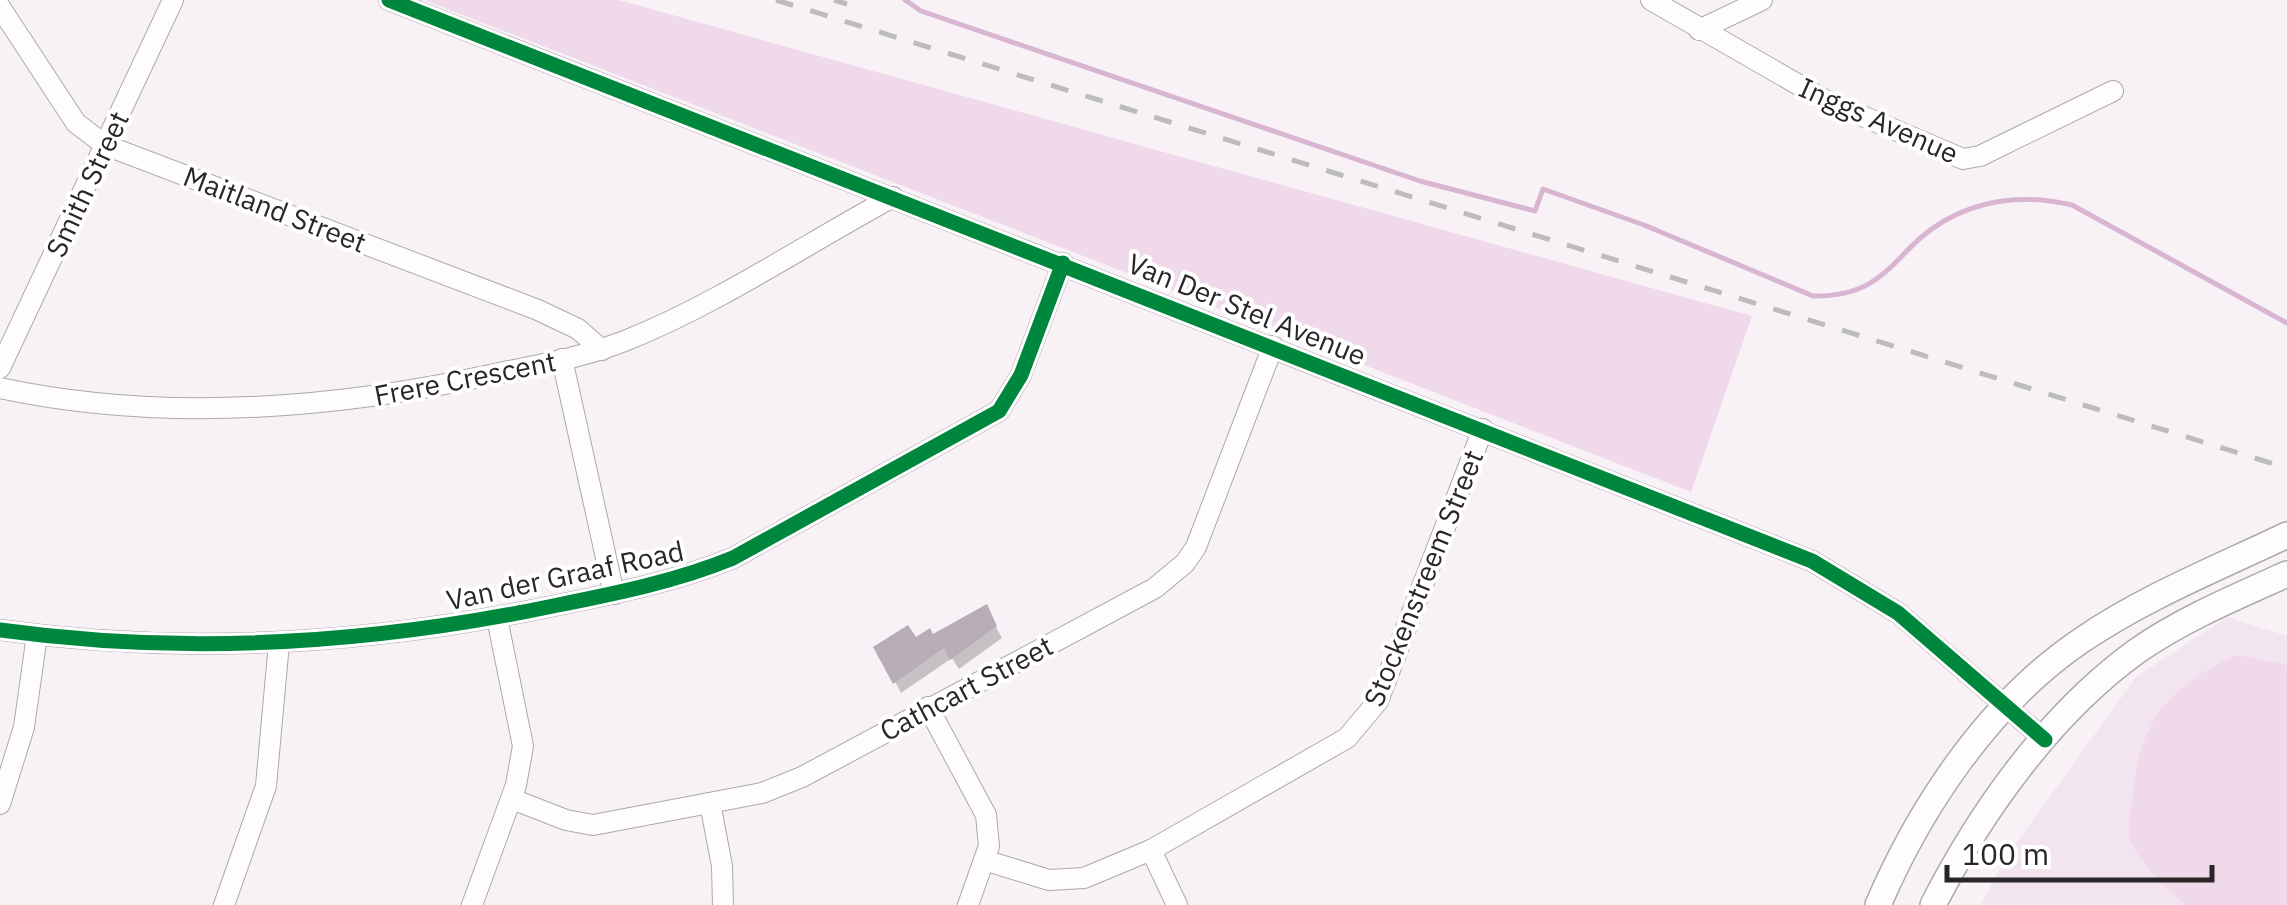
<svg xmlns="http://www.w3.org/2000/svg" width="2287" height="905" font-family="'IBM Plex Sans',sans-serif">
	<rect width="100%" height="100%" fill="#f8f2f7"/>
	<polygon fill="#f3e5f0" points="2227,617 2287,636 2287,905 1981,905 2004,860 2136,677"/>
	<g fill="#f1d9ec">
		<polygon points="424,0 619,0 1752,316 1691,492"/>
		<path d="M2236,655L2287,665V905H2185C2166,887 2140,865 2130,840C2126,828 2132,807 2133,794C2139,720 2171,685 2236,655Z"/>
	</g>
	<polygon fill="#0003" points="986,608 1002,638 959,669 952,658 901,693 877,648 933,637"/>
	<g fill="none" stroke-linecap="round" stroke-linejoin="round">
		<path stroke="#d8b6d2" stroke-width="5" d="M905,0L921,11L1420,181L1535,211L1543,189L1644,225L1813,296C1889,297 1892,251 1944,221C1984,198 2029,195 2072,205L2287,323"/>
	</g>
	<polygon fill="#b8adb7" points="987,604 997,626 950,660 944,648 893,684 873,647 908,625 916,637 930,628 933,634"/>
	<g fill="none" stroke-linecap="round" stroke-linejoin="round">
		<g stroke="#ada8ac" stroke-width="22">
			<g id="minor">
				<polyline points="389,0 1812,561 1898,613 2045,740"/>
				<polyline points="1651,0 1825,100 1963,159 1980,156 2113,91"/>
				<polyline points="0,7 76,123 105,145 538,310 578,329 602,350"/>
				<polyline points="1699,30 1762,0"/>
				<polyline points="562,359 614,594"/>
				<polyline points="0,368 173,0"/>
				<path d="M0,388C163,423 334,409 495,374C539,365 585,357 627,340C719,303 806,244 893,197"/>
				<path d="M0,630C187,656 373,644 558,605C618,593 677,581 733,558L999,411L1021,375L1063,263"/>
				<polyline points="928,707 986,815 989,846 968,905"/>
				<polyline points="512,799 566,820 593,825 762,793 802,777 1155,588 1185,563 1196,547 1273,346"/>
				<polyline points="710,803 722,866 723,905"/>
				<polyline points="0,804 24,727 37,635"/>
				<polyline points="1151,850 1177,905"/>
				<polyline points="984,860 1049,880 1084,878 1151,850 1347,738 1378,701 1483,429"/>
				<polyline points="224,905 266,786 279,643"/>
				<polyline points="472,905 516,785 523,746 497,618"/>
			</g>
		</g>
		<g stroke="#ada8ac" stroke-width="28">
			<g id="major">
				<path d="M1878,905C1921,805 1990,702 2082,640C2145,597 2218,568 2287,535"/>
				<path d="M1933,905C1981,811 2050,714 2137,651C2183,619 2236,597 2287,574"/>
			</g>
		</g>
		<use href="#minor" stroke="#fefdfe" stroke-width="20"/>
		<use href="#major" stroke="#fefdfe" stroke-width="25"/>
		<g stroke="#bcbcbc" stroke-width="5" stroke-dasharray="18 18" stroke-linecap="butt">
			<polyline points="776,0 2287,468"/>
			<polyline points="834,0 847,4"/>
		</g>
		<g stroke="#fff" stroke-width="21">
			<g id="cycleway">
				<polyline points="389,0 1812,561 1898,613 2045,740"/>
				<path d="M0,630C187,656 373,644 558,605C618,593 677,581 733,558L999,411L1021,375L1063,263"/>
			</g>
		</g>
		<use href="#cycleway" stroke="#00873e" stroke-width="15"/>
	</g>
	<g text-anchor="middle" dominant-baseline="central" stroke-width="8" stroke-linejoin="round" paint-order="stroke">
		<g font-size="28" fill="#2a2529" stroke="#fff">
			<text transform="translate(1879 120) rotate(24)">Inggs Avenue</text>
			<text transform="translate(87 184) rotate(-65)">Smith Street</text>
			<text transform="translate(275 209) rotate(21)">Maitland Street</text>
			<text transform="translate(1247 309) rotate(22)">Van Der Stel Avenue</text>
			<text transform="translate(465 378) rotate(-11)">Frere Crescent</text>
			<text transform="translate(565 575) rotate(-12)">Van der Graaf Road</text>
			<text transform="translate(1423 578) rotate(-68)">Stockenstreem Street</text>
			<text transform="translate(966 688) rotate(-28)">Cathcart Street</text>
		</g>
	</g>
	<path d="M1947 865v15h265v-15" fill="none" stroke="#2a2529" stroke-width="5"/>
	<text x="1962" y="865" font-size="30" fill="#2a2529" stroke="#ffffff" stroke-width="8" paint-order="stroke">100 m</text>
</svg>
